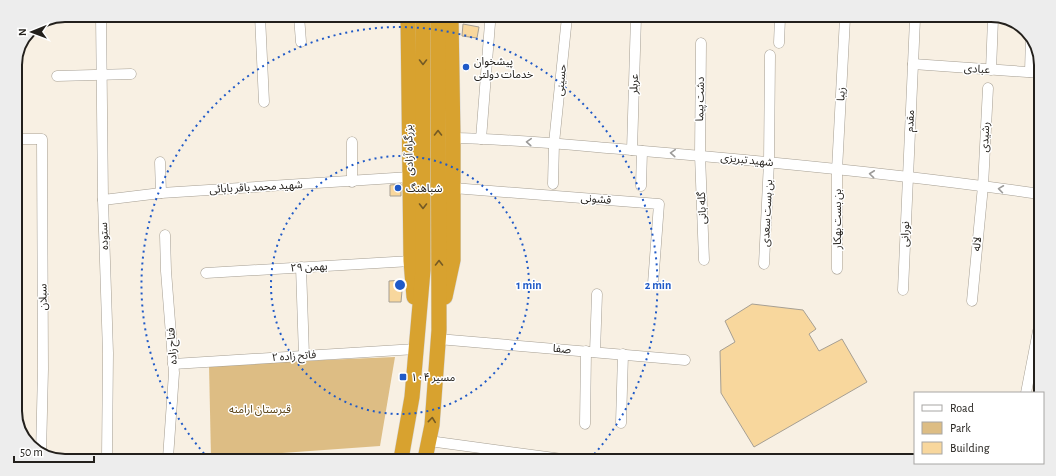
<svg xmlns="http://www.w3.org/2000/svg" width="1056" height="476" font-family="'Alegreya Sans','Noto Sans Arabic',sans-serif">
	<rect width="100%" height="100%" fill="#f8f0e3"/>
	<polygon fill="#ddbd84" points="395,357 380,446 211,458 209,365"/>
	<g fill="#f8d79d" stroke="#a69f93">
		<polygon points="463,24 479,27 477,38 462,36"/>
		<polygon points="401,184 401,196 390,196 390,185"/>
		<polygon points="403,280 401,302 389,302 389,281"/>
		<polygon points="752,304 803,310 816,329 809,334 819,351 842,339 867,382 754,447 721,393 720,351 735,342 725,321"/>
	</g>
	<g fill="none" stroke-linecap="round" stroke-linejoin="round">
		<g stroke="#a59e92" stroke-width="11">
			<g id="minor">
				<polyline points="101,15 103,200 108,353 107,457"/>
				<polyline points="260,16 264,102"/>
				<polyline points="299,16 301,42"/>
				<polyline points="701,43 700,155 704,260"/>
				<polyline points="779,43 780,18"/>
				<polyline points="913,64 1041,73"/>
				<polyline points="991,70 993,19"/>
				<polyline points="1030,72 1031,36"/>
				<polyline points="57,76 131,74"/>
				<path d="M453,138C517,139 580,146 643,151C775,162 908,175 1040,194"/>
				<polyline points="15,139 42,139 43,369 41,454"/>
				<polyline points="481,139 490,23"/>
				<polyline points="632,150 636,17"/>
				<polyline points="160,162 161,193"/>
				<polyline points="352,182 352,142"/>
				<polyline points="553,184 554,143 567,17"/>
				<polyline points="641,186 642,151"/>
				<polyline points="453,188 659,204 653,284"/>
				<polyline points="103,200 161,193 410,177"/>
				<polyline points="165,235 166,271 174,373 168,458"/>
				<polyline points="764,264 769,162 770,55"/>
				<polyline points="301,267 304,356"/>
				<polyline points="837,269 837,170 845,18"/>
				<polyline points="206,273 411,261"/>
				<polyline points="903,290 915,19"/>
				<polyline points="972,301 983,186 988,88"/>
				<polyline points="438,339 685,360"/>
				<polyline points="595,352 597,294"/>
				<polyline points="173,364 416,349"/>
				<polyline points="1026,393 1038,331"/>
				<polyline points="621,423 623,354"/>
				<polyline points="585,424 586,351"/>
				<polyline points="429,441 562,459"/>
			</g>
		</g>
		<g stroke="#d3d2d2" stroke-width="16">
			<g id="highway">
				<polyline points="408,16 411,261 414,297"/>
				<polyline points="445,297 453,260 453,138 451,17"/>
				<polyline points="401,459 412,397 423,270 423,23"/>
				<polyline points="425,459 432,425 439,330 438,21"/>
			</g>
		</g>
		<use href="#minor" stroke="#fff" stroke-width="10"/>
		<use href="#highway" stroke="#d8a22f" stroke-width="15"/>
	</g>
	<defs><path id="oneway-chevron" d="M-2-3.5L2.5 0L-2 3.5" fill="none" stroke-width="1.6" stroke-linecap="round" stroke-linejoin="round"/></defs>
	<g stroke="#745a25">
		<use href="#oneway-chevron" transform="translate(423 62) rotate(90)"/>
		<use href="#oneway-chevron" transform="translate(438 133) rotate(-90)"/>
		<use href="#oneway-chevron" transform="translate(423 206) rotate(90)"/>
		<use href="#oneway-chevron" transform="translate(439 263) rotate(-90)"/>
		<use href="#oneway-chevron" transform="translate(432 420) rotate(-84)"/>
	</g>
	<g stroke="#9c9b99">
		<use href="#oneway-chevron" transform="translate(529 142) rotate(-176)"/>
		<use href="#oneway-chevron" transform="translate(673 153) rotate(-176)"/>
		<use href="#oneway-chevron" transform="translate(872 174) rotate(-174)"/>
		<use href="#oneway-chevron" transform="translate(1001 189) rotate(-172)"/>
	</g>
	<g fill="none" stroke="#205ac7" stroke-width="2" stroke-dasharray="2 4">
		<circle cx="400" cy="285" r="129"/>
		<path d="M208 458A258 258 0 1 1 590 459"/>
	</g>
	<g fill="#205ac7" stroke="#fff" stroke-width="1.5">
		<circle cx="466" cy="67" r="4"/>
		<circle cx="398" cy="188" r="4"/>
		<rect x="399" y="373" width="8" height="8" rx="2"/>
	</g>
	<g text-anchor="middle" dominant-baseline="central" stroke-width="3" stroke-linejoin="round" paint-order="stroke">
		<g font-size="11" fill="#23201c" stroke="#fff" text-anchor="start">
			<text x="474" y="61">پیشخوان<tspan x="474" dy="13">خدمات دولتی</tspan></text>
			<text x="406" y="188">شباهنگ</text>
			<text x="411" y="377">مسیر ۱۰۴</text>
		</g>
		<g font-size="11" fill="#23201c" stroke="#fff">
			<text transform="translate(977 69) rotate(4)">عبادی</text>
			<text transform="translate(561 80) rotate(-84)">حسینی</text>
			<text transform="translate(634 84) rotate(-88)">عربلر</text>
			<text transform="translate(841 94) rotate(-87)">زیبا</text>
			<text transform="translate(700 99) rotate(-89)">دشت پیما</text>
			<text transform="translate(910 121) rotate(-87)">مقدم</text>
			<text transform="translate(985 137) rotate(-87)">رشیدی</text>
			<text transform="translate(409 150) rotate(-91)">بزرگراه آزادی</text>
			<text transform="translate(747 160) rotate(6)">شهید تبریزی</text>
			<text transform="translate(256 187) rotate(-3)">شهید محمد باقر بابائی</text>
			<text transform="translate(596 199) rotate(5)">قشونی</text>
			<text transform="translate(702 208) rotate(-92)">گله بانی</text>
			<text transform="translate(767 213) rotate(-87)">بن بست سعدی</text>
			<text transform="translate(837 219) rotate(-90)">بن بست بهکار</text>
			<text transform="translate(905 234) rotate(-88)">نورانی</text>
			<text transform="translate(104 236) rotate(-92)">ستوده</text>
			<text transform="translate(977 244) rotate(-84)">لاله</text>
			<text transform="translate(309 267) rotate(-3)">۲۹ بهمن</text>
			<text transform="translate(43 297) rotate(-91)">سبلان</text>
			<text transform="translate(172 346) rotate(-94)">فتاح زاده</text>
			<text transform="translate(562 349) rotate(5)">صفا</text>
			<text transform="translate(294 356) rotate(-4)">فاتح زاده ۲</text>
		</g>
		<g font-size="11" fill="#584114" stroke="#fff">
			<text x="260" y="409">قبرستان ارامنه</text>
		</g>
	</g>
	<path d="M0 0H1056V476H0ZM65 22H991A43 43 0 0 1 1034 65V411A43 43 0 0 1 991 454H65A43 43 0 0 1 22 411V65A43 43 0 0 1 65 22Z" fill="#ededed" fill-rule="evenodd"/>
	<path fill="none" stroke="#23201c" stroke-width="2" d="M65 22H991A43 43 0 0 1 1034 65V411A43 43 0 0 1 991 454H65A43 43 0 0 1 22 411V65A43 43 0 0 1 65 22Z"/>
	<circle cx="400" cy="285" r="6" fill="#205ac7" stroke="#fff" stroke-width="2"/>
	<g font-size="12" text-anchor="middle" font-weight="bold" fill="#205ac7" stroke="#fff" stroke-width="3" stroke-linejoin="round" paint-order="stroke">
		<text x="529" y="289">1 min</text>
		<text x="658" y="289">2 min</text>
	</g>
	<rect x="914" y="392" width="130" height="72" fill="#ffffff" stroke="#a7a6a4"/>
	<rect x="922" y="405" width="20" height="6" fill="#ffffff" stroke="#a7a6a4"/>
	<text x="950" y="412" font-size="12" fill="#23201c">Road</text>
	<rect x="922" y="422" width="20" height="12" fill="#ddbd84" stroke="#a7a6a4"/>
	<text x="950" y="432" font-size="12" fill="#23201c">Park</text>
	<rect x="922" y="442" width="20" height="12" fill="#f8d79d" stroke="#a7a6a4"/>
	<text x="950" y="452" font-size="12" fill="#23201c">Building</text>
	<g transform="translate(32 32) rotate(269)" stroke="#ffffff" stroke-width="3" paint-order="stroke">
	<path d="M0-3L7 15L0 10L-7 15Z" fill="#23201c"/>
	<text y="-6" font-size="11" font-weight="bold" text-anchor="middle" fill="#23201c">N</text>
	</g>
	<path d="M14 456v6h80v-6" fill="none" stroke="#23201c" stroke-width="2"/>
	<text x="20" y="456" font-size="12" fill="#23201c" stroke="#ffffff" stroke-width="3" paint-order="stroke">50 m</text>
</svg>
